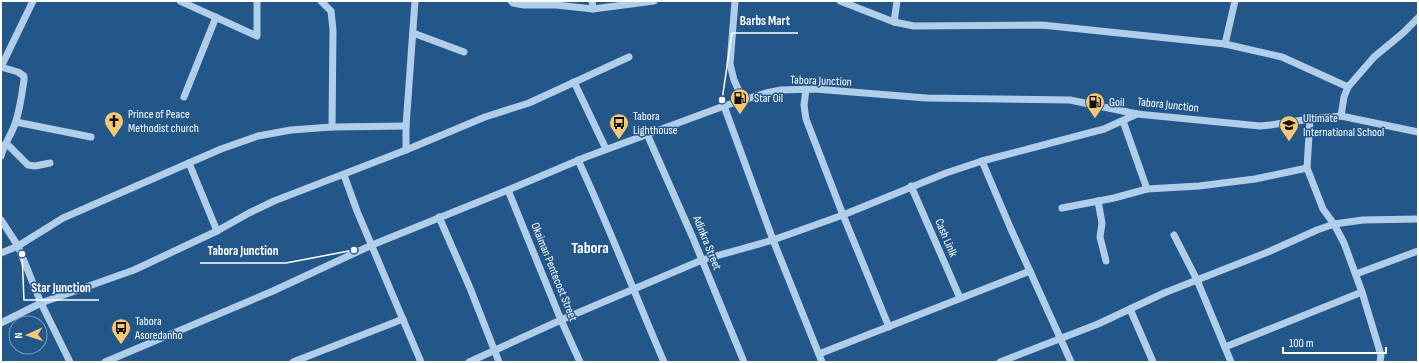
<svg xmlns="http://www.w3.org/2000/svg" width="1419" height="363" font-family="'Sofia Sans Condensed',sans-serif">
	<rect width="100%" height="100%" fill="#23578a"/>
	<g fill="none" stroke-linecap="round" stroke-linejoin="round">
		<g stroke="#b0ceea" stroke-width="7">
			<polyline points="180,1 257,36 257,1"/>
			<polyline points="321,1 331,11 333,30 332,127"/>
			<polyline points="511,1 513,3 524,5 556,5 593,9 654,1"/>
			<polyline points="592,1 593,9"/>
			<polyline points="735,1 730,64 734,80 743,100"/>
			<polyline points="840,1 894,22 914,26 1042,25 1225,44"/>
			<polyline points="1235,1 1225,44 1282,57 1348,87"/>
			<polyline points="894,22 897,1"/>
			<polyline points="413,33 464,52"/>
			<path d="M1,67L18,72L24,76V80C22,94 20,110 15,124C11,135 4,145 1,156"/>
			<polyline points="1,67 33,1"/>
			<polyline points="574,82 606,149"/>
			<polyline points="806,89 804,105 806,119 843,215 889,327"/>
			<polyline points="184,97 216,17"/>
			<polyline points="724,106 773,240 822,362"/>
			<polyline points="1341,116 1344,97 1348,87 1374,57 1403,33 1418,18"/>
			<polyline points="1310,119 1307,168 1323,209 1334,224 1344,243 1362,292 1381,355 1380,362"/>
			<polyline points="1123,121 1147,189"/>
			<polyline points="16,122 91,137"/>
			<polyline points="647,134 693,238 744,362"/>
			<polyline points="6,143 28,165 35,166 50,163"/>
			<polyline points="406,150 406,126 415,1"/>
			<path d="M578,160C609,226 635,295 664,362"/>
			<polyline points="982,161 1010,227 1071,362"/>
			<polyline points="189,163 217,231"/>
			<polyline points="344,175 357,211 421,362"/>
			<polyline points="911,186 960,298"/>
			<polyline points="508,190 561,320 580,362"/>
			<polyline points="1098,201 1102,223 1100,237 1106,261"/>
			<polyline points="1062,208 1114,198 1147,189 1199,186 1255,179 1307,168"/>
			<polyline points="439,217 470,288 499,362"/>
			<polyline points="1,220 18,246 63,218 221,149 258,136 291,130 332,127 406,126"/>
			<polyline points="1174,235 1197,280 1231,362"/>
			<polyline points="1,253 18,246 41,303 70,362"/>
			<polyline points="1356,274 1418,251"/>
			<polyline points="1130,309 1153,362"/>
			<polyline points="1,323 41,303 134,270 217,231 249,213 274,201 406,150 485,117 529,103 629,57"/>
			<polyline points="1225,347 1362,292"/>
			<polyline points="819,354 1030,271"/>
			<polyline points="105,362 273,291 372,245 508,190 586,157 724,106 766,93 781,90 815,89 926,98 1070,100 1137,114 1260,126 1270,125 1310,119 1341,116 1418,132"/>
			<polyline points="293,362 403,319"/>
			<polyline points="469,362 561,320 702,260 773,240 843,215 946,173 982,161 1104,129 1137,114"/>
			<polyline points="1000,362 1098,324 1164,293 1268,252 1317,230 1334,224 1363,220 1418,219"/>
		</g>
	</g>
	<defs>
		<g id="fuel-pin" transform="scale(1)"><path d="M0 17L-7.5 6A9.5 9.5 0 1 1 7.5 6Z" fill="#f6c873" stroke="#23578a"/><path d="M-5.5-6h7V0h2V4h1.3V-2.5L3-4.5l.8-.8L6-3V5H2.5V1h-1V6h-7ZM-4.2-4.7v3.2H.2V-4.7Z" fill="#111"/></g>
		<g id="church-pin" transform="scale(1)"><path d="M0 17L-7.5 6A9.5 9.5 0 1 1 7.5 6Z" fill="#f6c873" stroke="#23578a"/><path d="M-1.2-6h2.4v3.5h3.3v2.4h-3.3V6h-2.4V-.1h-3.3v-2.4h3.3Z" fill="#111"/></g>
		<g id="bus-pin" transform="scale(1)"><path d="M0 17L-7.5 6A9.5 9.5 0 1 1 7.5 6Z" fill="#f6c873" stroke="#23578a"/><path d="M-5-6H5V4H4V6H2V4H-2V6H-4V4H-5ZM-3.5-4V0h7V-4ZM-3.5 1.2v1.5H-2V1.2ZM2 1.2v1.5H3.5V1.2Z" fill="#111"/></g>
		<g id="school-pin" transform="scale(1)"><path d="M0 17L-7.5 6A9.5 9.5 0 1 1 7.5 6Z" fill="#f6c873" stroke="#23578a"/><path d="M0-5L7-2L0 1L-7-2ZM-4 1L0 2.5L4 1V4Q0 6-4 4Z" fill="#111"/></g>
	</defs>
	<g fill-rule="evenodd">
		<use href="#fuel-pin" x="740" y="98"/>
		<use href="#fuel-pin" x="1095" y="102"/>
		<use href="#church-pin" x="114" y="121"/>
		<use href="#bus-pin" x="619" y="123"/>
		<use href="#school-pin" x="1289" y="125"/>
		<use href="#bus-pin" x="121" y="328"/>
	</g>
	<g text-anchor="middle" dominant-baseline="central" stroke-width="3" stroke-linejoin="round" paint-order="stroke">
		<g font-size="12" fill="#fff" stroke="#23578a">
			<text transform="translate(821 81) rotate(2)">Tabora Junction</text>
			<text transform="translate(1168 105) rotate(6)">Tabora Junction</text>
			<text transform="translate(946 238) rotate(67)">Cash Linlk</text>
			<text transform="translate(707 243) rotate(68)">Adinkra Street</text>
			<text transform="translate(554 272) rotate(68)">Okaiman Pentecost Street</text>
		</g>
		<g font-size="12" fill="#fff" stroke="#23578a" text-anchor="start">
			<text x="754" y="98">Star Oil</text>
			<text x="1109" y="102">Goil</text>
			<text x="128" y="114">Prince of Peace<tspan x="128" dy="14">Methodist church</tspan></text>
			<text x="633" y="116">Tabora<tspan x="633" dy="14">Lighthouse</tspan></text>
			<text x="1303" y="118">Ultimate<tspan x="1303" dy="14">International School</tspan></text>
			<text x="135" y="321">Tabora<tspan x="135" dy="14">Asoredanho</tspan></text>
		</g>
		<g font-size="16" font-weight="bold" fill="#fff" stroke="#23578a">
			<text x="590" y="248">Tabora</text>
		</g>
	</g>
	<path fill="none" stroke="#fff" stroke-width="1.5" d="M722 100L732 33H798M354 250L286 263H200M22 254L24 300H99"/>
	<g fill="#fff" stroke="#23578a" stroke-width="1.5">
		<circle cx="722" cy="100" r="4"/>
		<circle cx="354" cy="250" r="4"/>
		<circle cx="22" cy="254" r="4"/>
	</g>
	<g font-size="13" text-anchor="middle" font-weight="bold" fill="#fff" stroke="#23578a" stroke-width="3" stroke-linejoin="round" paint-order="stroke">
		<text x="765" y="25">Barbs Mart</text>
		<text x="243" y="255">Tabora Junction</text>
		<text x="61" y="292">Star Junction</text>
	</g>
	<rect width="1419" height="363" fill="none" stroke="#ffffff" stroke-width="4"/>
	<g transform="translate(28 335) rotate(267)"><circle r="19" fill="#23578a" stroke="#7b9ab9"/>
	<path d="M0-3L7 15L0 10L-7 15Z" fill="#f6c873"/>
	<text y="-6" font-size="11" font-weight="bold" text-anchor="middle" fill="#ffffff">N</text>
	</g>
	<path d="M1283 347v6h103v-6" fill="none" stroke="#ffffff" stroke-width="2"/>
	<text x="1289" y="347" font-size="12" fill="#ffffff" stroke="#23578a" stroke-width="3" paint-order="stroke">100 m</text>
</svg>
